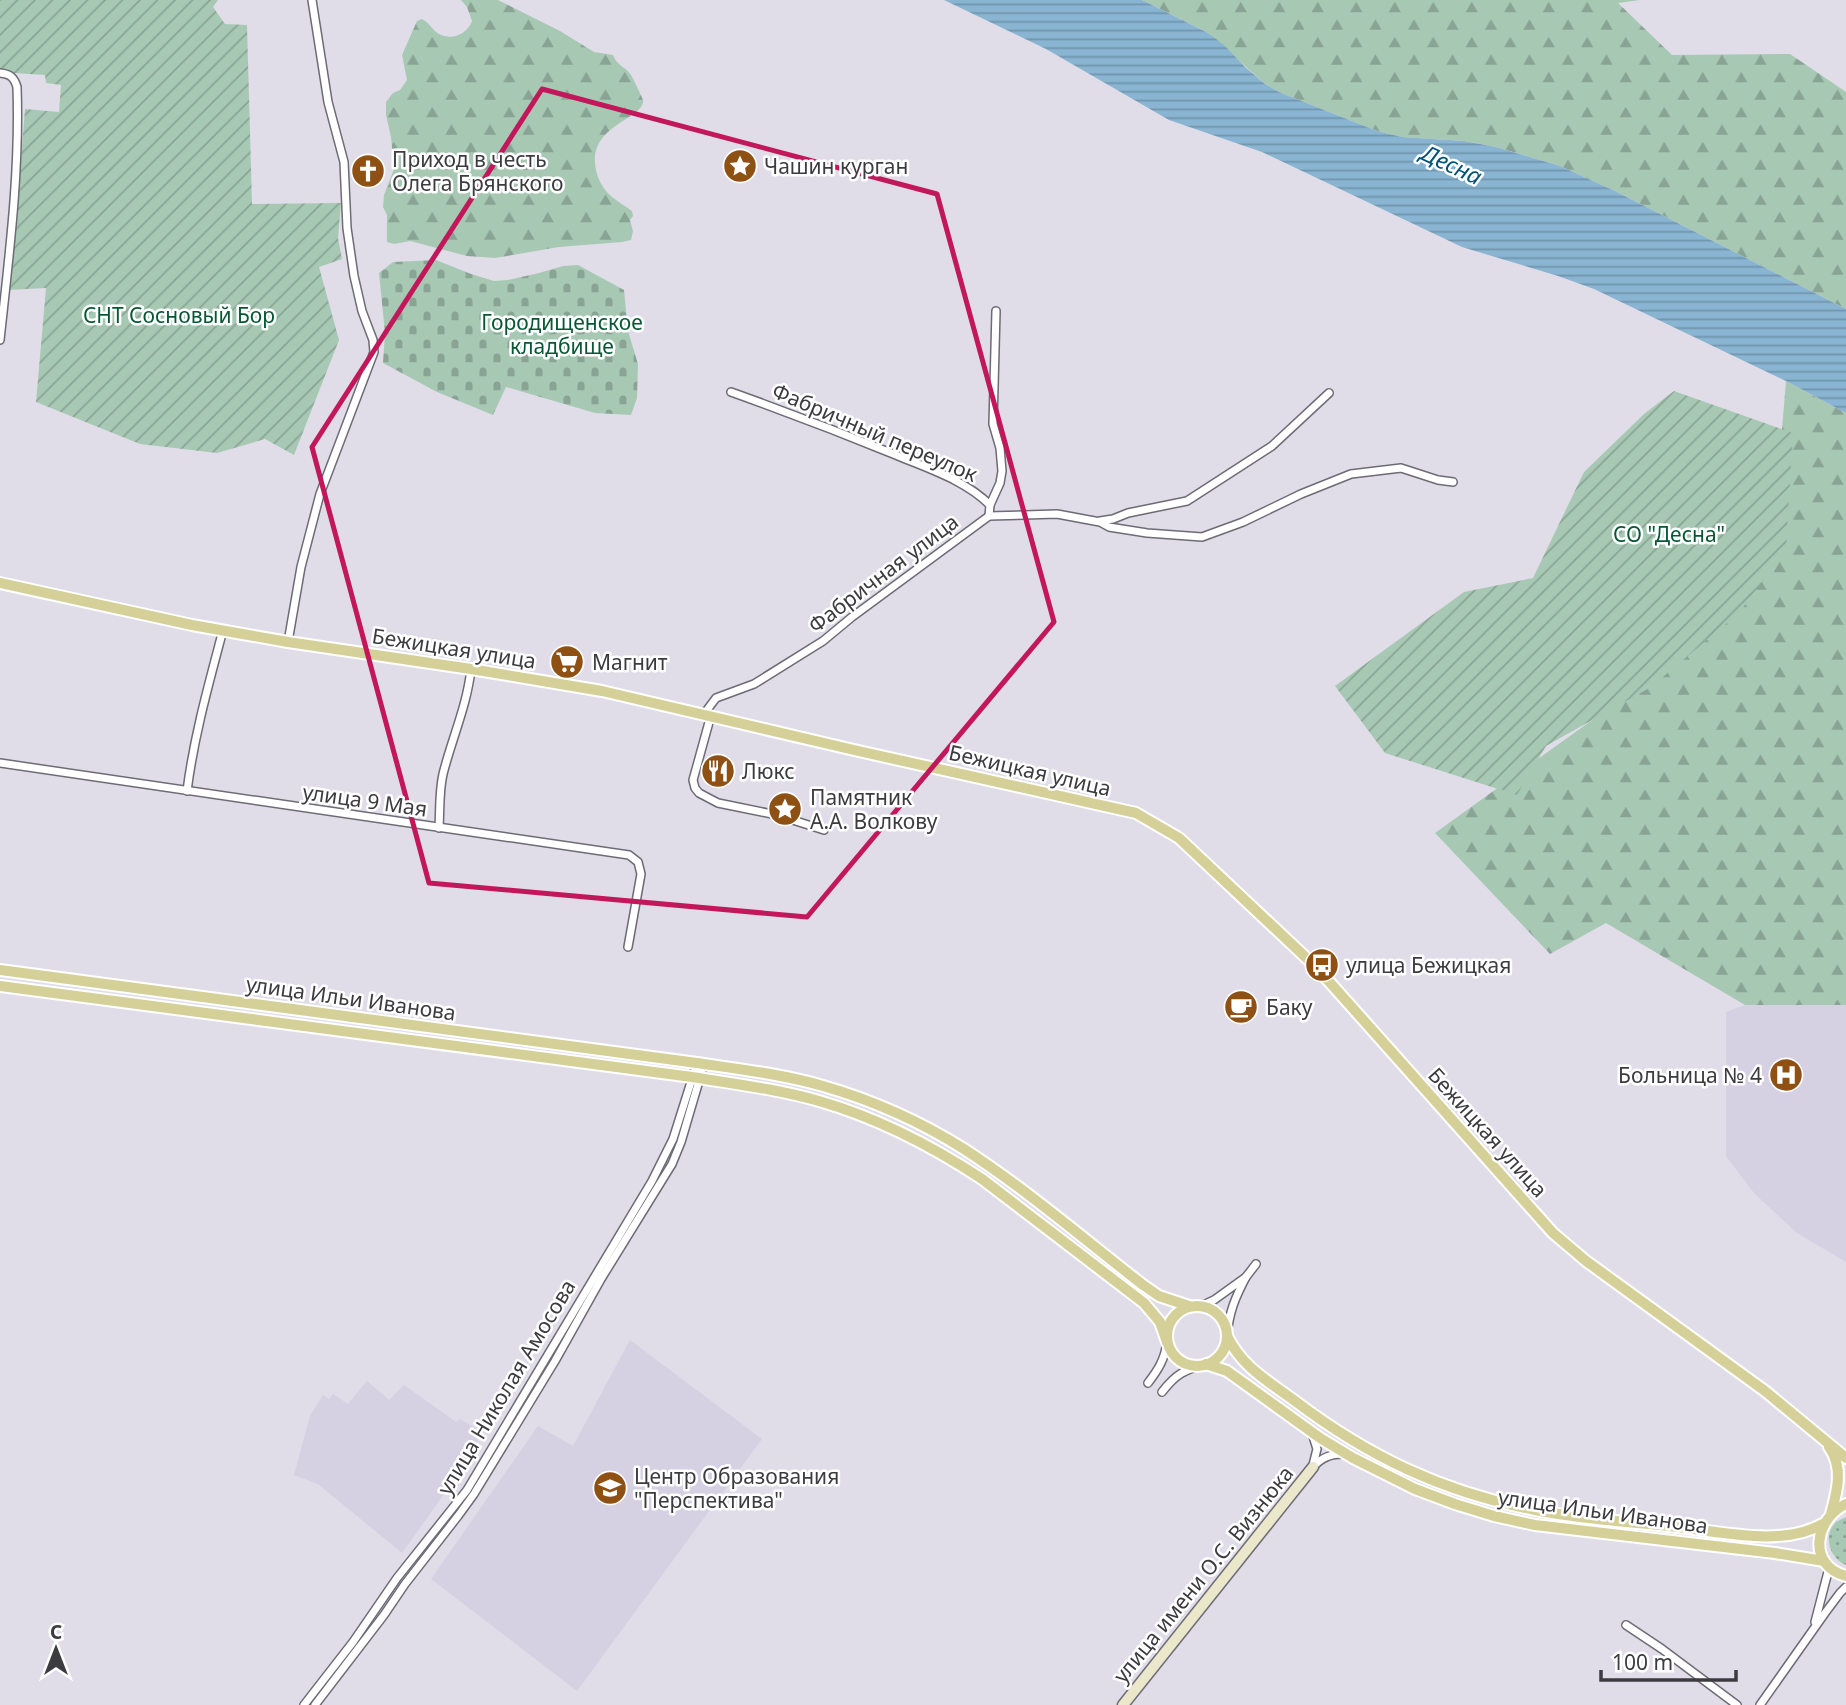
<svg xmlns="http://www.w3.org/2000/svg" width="1846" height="1705" font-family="'Noto Sans',sans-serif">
	<defs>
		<pattern id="grass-dots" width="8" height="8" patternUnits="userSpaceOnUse" patternTransform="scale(1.75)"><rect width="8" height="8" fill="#a7c9b4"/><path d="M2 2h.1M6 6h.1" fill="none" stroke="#89a494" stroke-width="1.8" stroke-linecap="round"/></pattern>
		<pattern id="forest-firs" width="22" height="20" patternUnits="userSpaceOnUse" patternTransform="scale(1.75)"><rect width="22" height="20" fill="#a7c9b4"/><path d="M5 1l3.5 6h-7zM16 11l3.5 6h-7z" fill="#89a494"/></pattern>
		<pattern id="cemetery-stones" width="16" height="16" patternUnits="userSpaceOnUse" patternTransform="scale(1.75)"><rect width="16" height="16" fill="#a7c9b4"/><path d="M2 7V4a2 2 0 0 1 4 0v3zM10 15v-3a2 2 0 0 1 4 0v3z" fill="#89a494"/></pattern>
		<pattern id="garden-furrows" width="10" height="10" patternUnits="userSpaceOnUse" patternTransform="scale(1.75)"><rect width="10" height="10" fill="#a7c9b4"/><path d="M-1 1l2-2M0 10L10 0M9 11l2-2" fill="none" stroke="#89a494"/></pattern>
		<pattern id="water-rules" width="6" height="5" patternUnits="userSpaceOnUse" patternTransform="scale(1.75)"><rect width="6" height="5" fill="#89b5d2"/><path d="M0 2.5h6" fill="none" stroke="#7194ac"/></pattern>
	</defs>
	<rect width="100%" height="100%" fill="#e0dde8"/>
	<g fill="#d5d0e2">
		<polygon points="1745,1005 1846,1005 1846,1262 1797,1233 1754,1193 1726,1156 1726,1012"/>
		<polygon points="630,1340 762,1439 577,1691 431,1579 538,1426 573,1446"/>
		<polygon points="367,1381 389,1400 404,1385 456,1422 460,1419 482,1432 469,1459 402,1553 318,1484 294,1475 310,1416 323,1395 329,1399 333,1394 348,1404"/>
	</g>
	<path fill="url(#grass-dots)" d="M1846,1517V1565C1830,1559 1822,1535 1836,1522C1838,1521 1844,1518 1846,1517Z"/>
	<g fill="url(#forest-firs)">
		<path d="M461,0H498L560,31L594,52L613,55C617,66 626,67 631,75C633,78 642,97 643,100C645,118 594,124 595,161C595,171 599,182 606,191C613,199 624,205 632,211L633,216L630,220L633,231L631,240L622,242L559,247L495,258L467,256L410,241L394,244L387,242V215L383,207L384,195L394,169L391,137L386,115V102L393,93L400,90L407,80L402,55L417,21L422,19C430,23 432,30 439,34C452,41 467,34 472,21L467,7Z"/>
		<polygon points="1142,0 1640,0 1618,3 1672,55 1790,54 1846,92 1846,309 1617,192 1560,166 1496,147 1464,141 1402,137 1377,131 1279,92 1265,84 1208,33"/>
		<polygon points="1786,381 1846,413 1846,1005 1745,1005 1606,923 1550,954 1435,833 1613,705 1772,550"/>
	</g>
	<polygon fill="url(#cemetery-stones)" points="436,260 471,274 494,281 508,280 539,273 563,266 578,265 624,290 628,331 638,364 637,398 631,415 595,413 506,387 493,415 437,392 383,363 385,333 379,273 393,262"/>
	<g fill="url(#garden-furrows)">
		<polygon points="0,0 218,0 213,7 225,24 247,25 252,204 341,203 338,238 342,259 319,267 339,340 294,455 265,439 217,453 140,444 36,402 46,288 8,290 14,248 25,109 59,112 61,85 46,83 45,75 14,73 0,69"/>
		<polygon points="1674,391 1793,433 1786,549 1739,613 1651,687 1546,746 1517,795 1385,753 1335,686 1464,592 1533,578 1584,472 1644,414"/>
	</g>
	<polygon fill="url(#water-rules)" points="944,0 1142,0 1208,33 1224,45 1245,67 1265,84 1279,92 1377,131 1402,137 1464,141 1496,147 1560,166 1617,192 1846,309 1846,413 1786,381 1594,289 1558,276 1462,247 1262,152 1169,120 1046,49"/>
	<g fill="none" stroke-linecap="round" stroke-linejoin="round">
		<g stroke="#6d6b74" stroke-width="10">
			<g id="street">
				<path d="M0,73C10,74 14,77 17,87C20,172 9,256 0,340"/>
				<path d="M731,392C787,412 842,433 896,455C929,469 965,480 990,505L989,516"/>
				<polyline points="990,505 1000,483 1002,471 1000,448 993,424 996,311"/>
				<polyline points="1100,521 1113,519 1128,513 1187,501 1272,446 1329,393"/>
				<polyline points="288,642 301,567 320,494 374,352 373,340 362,311 354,276 347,228 344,162 328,102 312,0"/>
				<polyline points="704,714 716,698 754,684 823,641 852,617 989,516 1057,514 1100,522 1109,527 1147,533 1202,537 1243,522 1301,494 1351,474 1401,468 1438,480 1453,482"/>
				<polyline points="711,715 693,780 695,788 699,793 718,803 777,815 824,830"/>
				<polyline points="0,763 629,855 638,862 641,874 628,947"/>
				<path d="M187,791C194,736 209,683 223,630"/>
				<path d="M439,828C440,811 439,791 443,774C452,738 467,706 471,669"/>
				<polyline points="1246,1277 1256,1264"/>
				<path d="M1201,1306L1214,1300L1246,1277C1235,1298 1229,1312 1227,1336"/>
				<path d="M1148,1383C1158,1370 1165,1359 1167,1342"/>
				<path d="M1162,1392C1176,1374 1184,1370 1206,1364"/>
				<polyline points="1312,1433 1317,1449 1313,1465"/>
				<path d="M1313,1467C1322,1457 1331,1454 1343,1454"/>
				<polyline points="1815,1622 1829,1568"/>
				<polyline points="1626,1625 1662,1649 1737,1705"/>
				<polyline points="304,1705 353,1642 397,1578 467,1490 652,1181 673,1139 697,1063"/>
				<polyline points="315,1705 384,1615 405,1584 458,1516 474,1494 555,1361 601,1279 672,1164 681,1142 704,1064"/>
				<polyline points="1760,1705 1825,1613 1840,1593 1846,1587"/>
			</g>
		</g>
		<g stroke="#6d6b74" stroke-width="13">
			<polyline id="secondary" points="1123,1705 1313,1467"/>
		</g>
		<g stroke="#fff" stroke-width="14">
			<g id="primary">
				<polyline points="0,583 192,625 288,642 471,669 602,691 854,750 1136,813 1179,838 1317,968 1553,1233 1586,1261 1765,1391 1846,1458"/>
				<path d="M0,970L697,1063C738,1069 782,1074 823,1086C872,1100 921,1122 964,1149C1027,1190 1084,1239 1143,1285L1159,1296L1189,1306"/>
				<path d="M0,986L692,1077C735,1084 777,1089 819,1101C878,1118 932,1146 982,1179L1144,1303L1160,1322L1167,1342"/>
				<circle cx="1197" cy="1336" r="30"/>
				<path d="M1227,1336C1242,1367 1268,1381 1295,1401C1369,1457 1443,1492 1535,1510C1581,1519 1630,1522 1677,1527C1723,1532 1781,1547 1823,1524"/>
				<polyline points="1206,1364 1227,1371 1320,1438 1353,1458 1415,1489 1455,1504 1494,1516 1535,1525 1775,1553 1824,1561"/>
				<path d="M1829,1447C1844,1467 1837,1492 1831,1514"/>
				<path d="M1846,1504C1814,1519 1807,1566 1846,1576"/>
			</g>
		</g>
		<use href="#street" stroke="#fff" stroke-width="7"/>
		<use href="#secondary" stroke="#eae7cb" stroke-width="10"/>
		<use href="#primary" stroke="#d5d098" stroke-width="10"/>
	</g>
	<path fill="none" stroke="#c2185b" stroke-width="5" stroke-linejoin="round" d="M542,89L937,194L1054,622L807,917L429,883L312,447Z"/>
	<defs>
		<g id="sight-disc" transform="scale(1.75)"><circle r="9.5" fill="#8e5013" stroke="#fff"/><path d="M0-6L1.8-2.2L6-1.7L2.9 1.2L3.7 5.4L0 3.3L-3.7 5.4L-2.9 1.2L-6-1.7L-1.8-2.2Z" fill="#fff"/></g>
		<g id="church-disc" transform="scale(1.75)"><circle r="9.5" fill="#8e5013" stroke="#fff"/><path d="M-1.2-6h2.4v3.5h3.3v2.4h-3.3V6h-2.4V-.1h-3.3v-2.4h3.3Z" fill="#fff"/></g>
		<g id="supermarket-disc" transform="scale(1.75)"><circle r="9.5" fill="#8e5013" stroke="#fff"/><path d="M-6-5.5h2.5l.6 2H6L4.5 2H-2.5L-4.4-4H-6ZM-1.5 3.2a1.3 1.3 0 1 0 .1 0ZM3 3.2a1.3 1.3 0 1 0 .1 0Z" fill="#fff"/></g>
		<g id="restaurant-disc" transform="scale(1.75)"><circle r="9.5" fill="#8e5013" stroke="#fff"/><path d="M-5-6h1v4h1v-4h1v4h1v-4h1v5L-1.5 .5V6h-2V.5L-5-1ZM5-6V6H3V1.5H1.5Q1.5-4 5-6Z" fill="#fff"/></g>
		<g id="bus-disc" transform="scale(1.75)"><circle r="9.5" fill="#8e5013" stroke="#fff"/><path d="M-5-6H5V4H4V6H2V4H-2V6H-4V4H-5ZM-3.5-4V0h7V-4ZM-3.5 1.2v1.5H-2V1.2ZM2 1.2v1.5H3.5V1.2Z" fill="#fff"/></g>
		<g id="cafe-disc" transform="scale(1.75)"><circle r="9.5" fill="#8e5013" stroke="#fff"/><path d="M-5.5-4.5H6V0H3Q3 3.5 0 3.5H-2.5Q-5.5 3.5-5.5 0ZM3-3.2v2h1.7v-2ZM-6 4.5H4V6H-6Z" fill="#fff"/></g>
		<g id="hospital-disc" transform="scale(1.75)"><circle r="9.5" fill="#8e5013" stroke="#fff"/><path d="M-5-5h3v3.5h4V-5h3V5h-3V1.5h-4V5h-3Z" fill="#fff"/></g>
		<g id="school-disc" transform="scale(1.75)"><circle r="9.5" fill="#8e5013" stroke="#fff"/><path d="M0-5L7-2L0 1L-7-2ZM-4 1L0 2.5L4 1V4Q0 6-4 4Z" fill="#fff"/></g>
	</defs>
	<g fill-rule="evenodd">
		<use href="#sight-disc" x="740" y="166"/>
		<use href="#church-disc" x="368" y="171"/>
		<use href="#supermarket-disc" x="567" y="662"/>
		<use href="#restaurant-disc" x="718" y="771"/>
		<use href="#sight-disc" x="785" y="809"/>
		<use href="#bus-disc" x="1322" y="965"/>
		<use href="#cafe-disc" x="1241" y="1007"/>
		<use href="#hospital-disc" x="1786" y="1075"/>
		<use href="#school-disc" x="610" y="1488"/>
	</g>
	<g text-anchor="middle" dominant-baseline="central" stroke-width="5" stroke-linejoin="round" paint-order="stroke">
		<g font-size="21" fill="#3c3b3f" stroke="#fff" text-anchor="start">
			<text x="392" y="159">Приход в честь<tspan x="392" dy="24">Олега Брянского</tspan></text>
			<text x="764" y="166">Чашин курган</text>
			<text x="592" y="662">Магнит</text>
			<text x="742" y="771">Люкс</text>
			<text x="810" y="797">Памятник<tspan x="810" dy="24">А.А. Волкову</tspan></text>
			<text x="1346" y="965">улица Бежицкая</text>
			<text x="1266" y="1007">Баку</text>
			<text x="1762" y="1075" text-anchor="end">Больница № 4</text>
			<text x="634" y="1476">Центр Образования<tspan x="634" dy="24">"Перспектива"</tspan></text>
		</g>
		<g font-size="21" fill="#065835" stroke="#fff">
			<text x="179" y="315">СНТ Сосновый Бор</text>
			<text x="562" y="322">Городищенское<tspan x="562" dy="24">кладбище</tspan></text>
			<text x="1669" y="534">СО "Десна"</text>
		</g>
		<g font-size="21" fill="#3c3b3f" stroke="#fff">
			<text transform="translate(875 432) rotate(23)">Фабричный переулок</text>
			<text transform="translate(883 573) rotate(-37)">Фабричная улица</text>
			<text transform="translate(454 648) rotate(9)">Бежицкая улица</text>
			<text transform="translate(1030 770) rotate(13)">Бежицкая улица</text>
			<text transform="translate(365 800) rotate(8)">улица 9 Мая</text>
			<text transform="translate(351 998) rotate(8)">улица Ильи Иванова</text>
			<text transform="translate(1488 1132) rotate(48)">Бежицкая улица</text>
			<text transform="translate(506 1387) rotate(-59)">улица Николая Амосова</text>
			<text transform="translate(1603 1511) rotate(8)">улица Ильи Иванова</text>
			<text transform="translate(1203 1574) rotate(-51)">улица имени О.С. Визнюка</text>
		</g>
		<g font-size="23" font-style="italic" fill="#005379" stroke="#fff">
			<text transform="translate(1452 164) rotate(25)">Десна</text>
		</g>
	</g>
	<g transform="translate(56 1649)" stroke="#ffffff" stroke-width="5" paint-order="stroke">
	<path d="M0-5L12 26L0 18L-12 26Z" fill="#3c3b3f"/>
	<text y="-10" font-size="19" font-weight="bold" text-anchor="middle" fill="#3c3b3f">С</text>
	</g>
	<path d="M1601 1670v10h135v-10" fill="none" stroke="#3c3b3f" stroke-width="3.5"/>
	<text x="1612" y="1670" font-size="21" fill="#3c3b3f" stroke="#ffffff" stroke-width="5" paint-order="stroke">100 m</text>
</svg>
